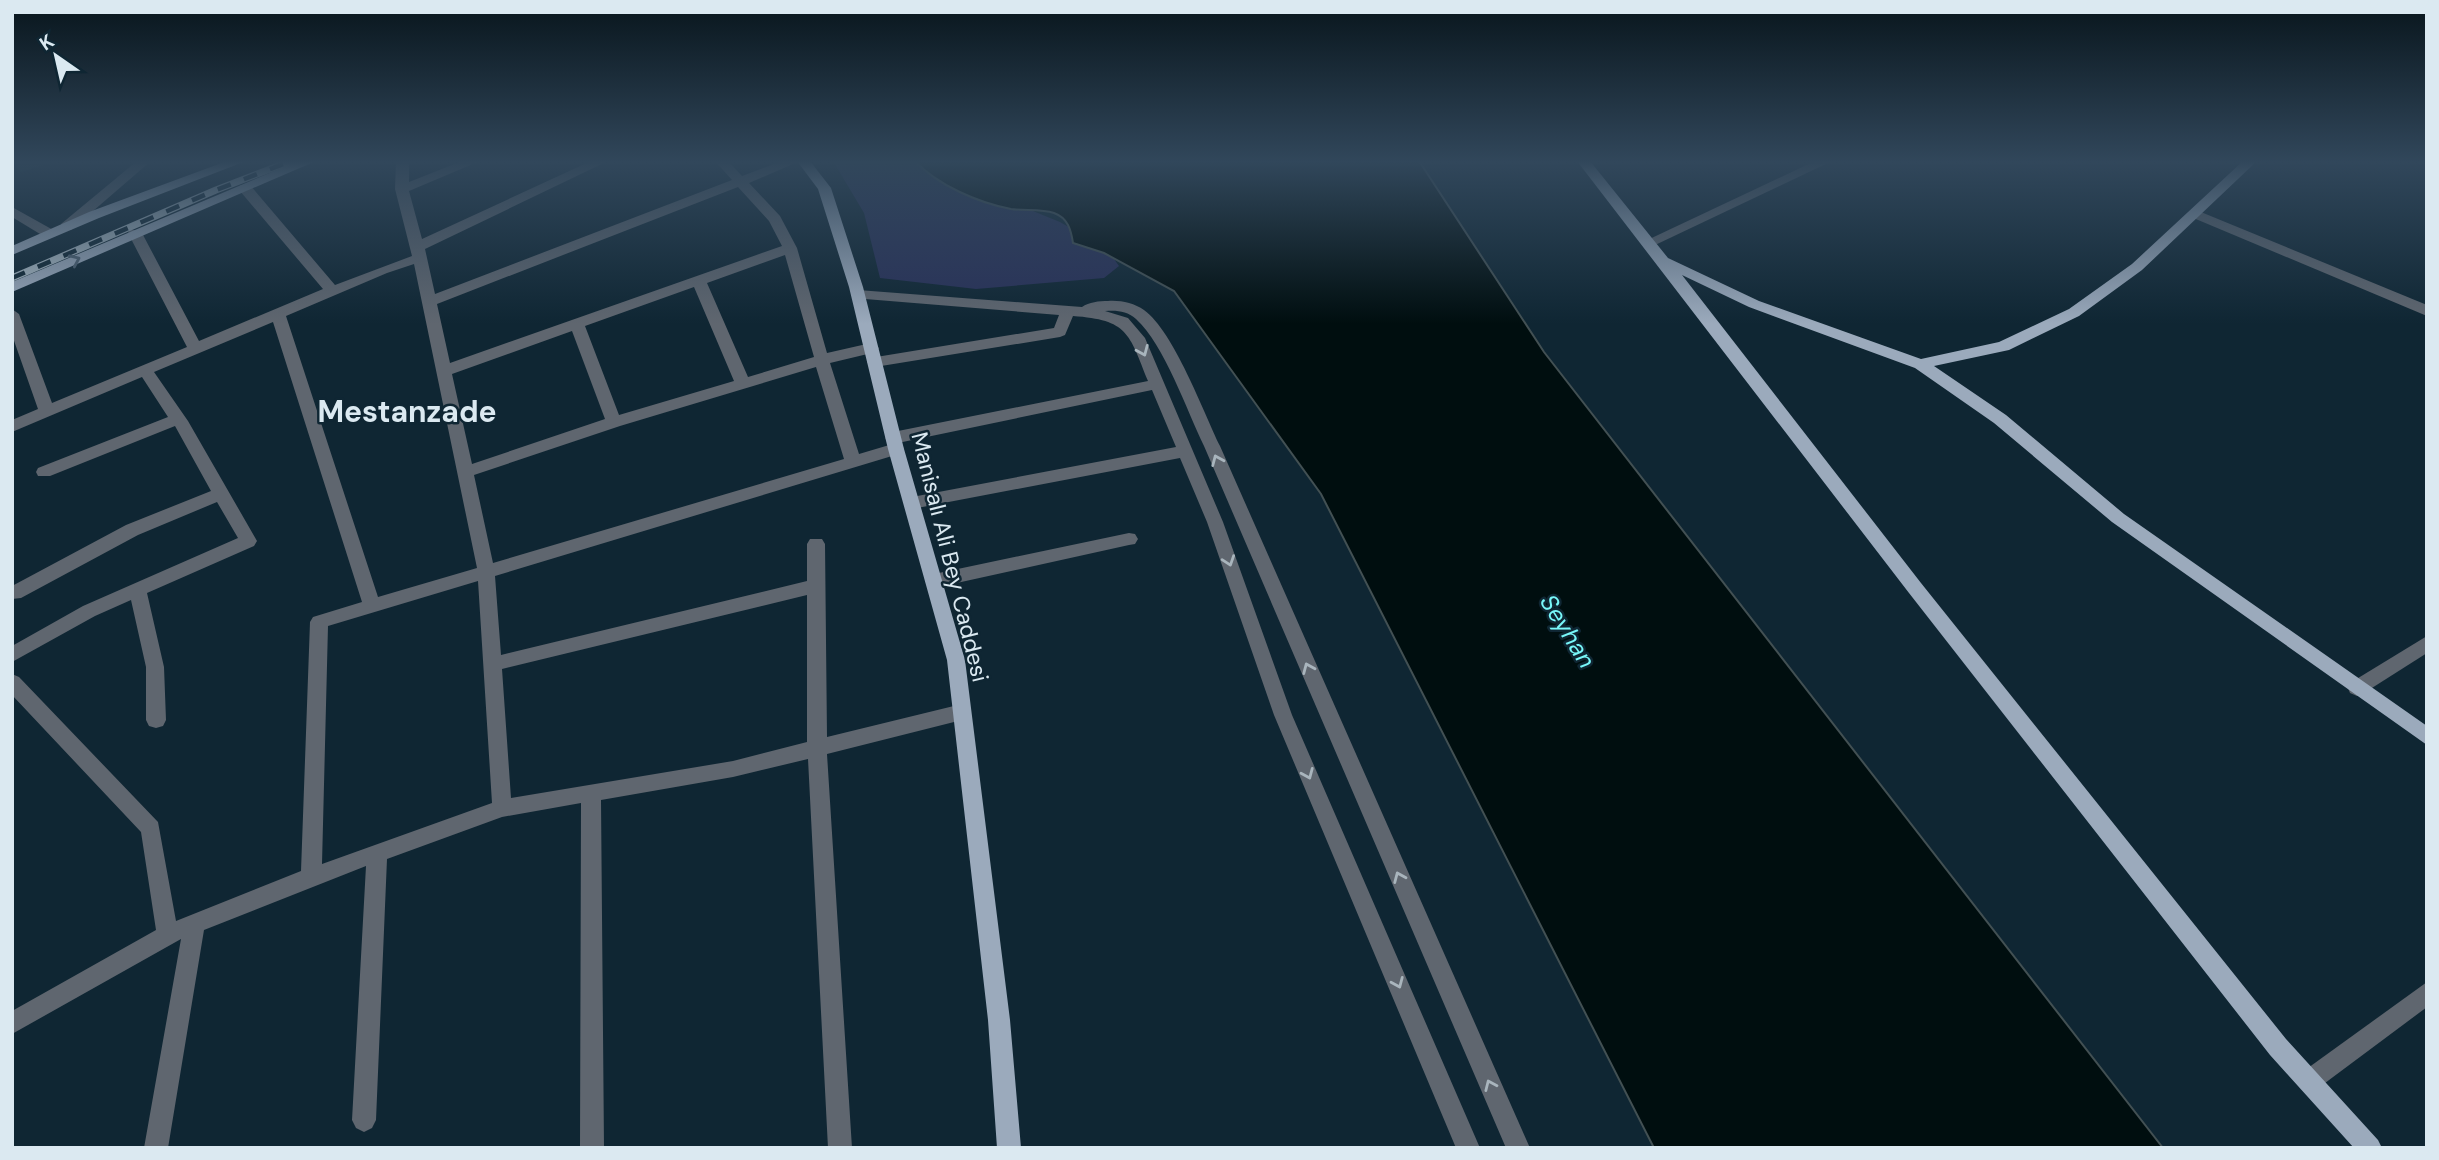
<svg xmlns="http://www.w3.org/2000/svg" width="2439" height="1160" font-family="'DM Sans',sans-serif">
	<rect width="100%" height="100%" fill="#0f2633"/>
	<polygon fill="#293159" points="833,161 926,161 977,198 1028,209 1060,222 1107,249 1119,266 1104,278 976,289 880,278 864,213"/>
	<path fill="#000e0f" stroke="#425053" stroke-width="2" d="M915,161H1419L1544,352L2163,1148H1654L1321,494L1174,291L1104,253L1073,243C1071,230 1068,218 1054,213C1041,209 1024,211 1011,209C979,203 937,185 915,161Z"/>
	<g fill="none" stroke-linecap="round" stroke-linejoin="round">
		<g fill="#5f666f" fill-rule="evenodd">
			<polygon points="137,161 151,161 71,230 61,230 61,224"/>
			<path d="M396,161H409V182L462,161H480L409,191L422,239L591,161H608L425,249L435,294L732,180L715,161H728L742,176L782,161H800L749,183L780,216L797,248L827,353L871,343L879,348L876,352L830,363L859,454L896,443L902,445L904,449L902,453L495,576L501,655L807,581V544L810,539H822L825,544L827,737L962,704L969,706L971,712L969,718L962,720L827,754L852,1148H828L808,759L733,777L601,800L604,1148H580L581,803L502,817L387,859L376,1120L372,1128L364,1132L356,1128L352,1120L366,866L204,930L168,1148H144L181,939L12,1034V1011L156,930L141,832L12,695V674L19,677L158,822L176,921L301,871L310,622L313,617L362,602L273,322L154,372L188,421L257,541L254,546L147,593L164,667L166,720L163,726L156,728L149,726L146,720V667L131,600L95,616L12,662V646L83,606L238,538L217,502L138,535L21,598L12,599V586L126,525L211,491L175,426L50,476H38L36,472L38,468L168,417L142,377L12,432V420L38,409L12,335V309L19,314L52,403L187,347L128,233L130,230H140L142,233L199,341L323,289L240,191V185H250L335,285L412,256L395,189ZM738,187L769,221L782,246L450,363L437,304ZM785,255L814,357L748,377L707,283ZM414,264L477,568L378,597L286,316L387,273ZM694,287L734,381L619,415L585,326ZM572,331L605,419L472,464L452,374ZM816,367L844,459L493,563L474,475L620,426ZM478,581L492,803L322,864L328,626ZM807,595V742L733,761L511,798L502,669Z"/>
			<polygon points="1815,161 1832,161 1653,246 1648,247 1641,243"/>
			<polygon points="12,207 55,231 57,234 50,238 45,237 12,217"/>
			<polygon points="2196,210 2427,305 2427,316 2191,217 2189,214"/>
			<path d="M858,290L1082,307C1089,302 1099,301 1108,301C1120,300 1134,303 1144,310C1174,332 1203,411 1220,446L1530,1148H1506L1204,446C1187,411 1164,344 1136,319C1127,311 1117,310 1105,311L1128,318L1145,338L1223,522L1292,715L1480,1148H1456L1274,715L1207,522L1180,458L912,509L904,503L912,497L1176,447L1152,390L893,444L885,438L893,432L1148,381C1129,333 1128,320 1073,316L1065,335L1060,337L875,367L870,366L867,362L870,358L1054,328L1059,315L853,298L851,295L853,292Z"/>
			<polygon points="1129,533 1135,534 1138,539 1135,544 1129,545 934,588 928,586 925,581 928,576 934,574"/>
			<polygon points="2427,636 2427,653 2364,693 2357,696 2350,693 2348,688 2350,683"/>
			<polygon points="2427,982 2427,1007 2317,1089 2309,1092 2301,1089 2298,1081 2301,1073"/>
		</g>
		<g fill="#9baabc" fill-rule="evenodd">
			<polygon points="227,161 246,161 99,218 12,255 12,246 89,212"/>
			<polygon points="298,161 316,161 12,292 12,282"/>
			<polygon points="797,161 810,161 831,188 863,287 904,449 965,660 1010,1020 1021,1148 997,1148 988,1020 947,660 888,449 849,287 818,189"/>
			<polygon points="1577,161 1590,161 1668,258 1759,301 1921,359 1999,342 2069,309 2132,264 2243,161 2257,161 2142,270 2079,316 2009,350 1934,366 2006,415 2124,514 2427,726 2427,745 2112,522 1994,423 1915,368 1749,307 1682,275 1921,583 2286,1039 2378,1140 2382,1148 2354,1148 2270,1055 1909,593"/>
		</g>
		<g stroke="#a9b9c3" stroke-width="7">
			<polyline id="rail" points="12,278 216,190 291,161"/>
		</g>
		<use href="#rail" stroke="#0f2633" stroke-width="4.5" stroke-dasharray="14" stroke-linecap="butt"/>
	</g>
	<polygon fill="#1b363f" points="13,161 56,161 21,172"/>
	<defs><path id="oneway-chevron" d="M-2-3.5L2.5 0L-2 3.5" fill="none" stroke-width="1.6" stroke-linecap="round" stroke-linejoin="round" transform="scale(1.75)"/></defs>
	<use stroke="#4e6171" href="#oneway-chevron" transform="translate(75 260) rotate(-24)"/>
	<g stroke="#a9b5bd">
		<use href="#oneway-chevron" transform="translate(1143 351) rotate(67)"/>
		<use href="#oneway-chevron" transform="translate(1217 460) rotate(-113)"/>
		<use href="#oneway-chevron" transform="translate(1229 561) rotate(71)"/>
		<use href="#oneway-chevron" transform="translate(1308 668) rotate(-113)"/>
		<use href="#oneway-chevron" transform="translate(1308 774) rotate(67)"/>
		<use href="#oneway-chevron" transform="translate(1399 877) rotate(-113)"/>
		<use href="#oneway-chevron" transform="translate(1398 983) rotate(67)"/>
		<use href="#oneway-chevron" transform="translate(1490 1085) rotate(-114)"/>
	</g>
	<linearGradient id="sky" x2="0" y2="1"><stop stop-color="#08151c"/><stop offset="0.5" stop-color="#31475b"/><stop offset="1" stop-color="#31475b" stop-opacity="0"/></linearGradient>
	<rect width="2439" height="324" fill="url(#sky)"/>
	<g text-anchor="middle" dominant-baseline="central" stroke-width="5" stroke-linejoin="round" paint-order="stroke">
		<g font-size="23" fill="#dbe9f1" stroke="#0f2633">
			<text transform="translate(950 557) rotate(76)">Manisalı Ali Bey Caddesi</text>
		</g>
		<g font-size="24" font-style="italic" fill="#78f7f9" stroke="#0f2633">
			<text transform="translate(1568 631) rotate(58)">Seyhan</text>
		</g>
		<g font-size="30" font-weight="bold" fill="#dbe9f1" stroke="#0f2633">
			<text x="407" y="411">Mestanzade</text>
		</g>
	</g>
	<rect width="2439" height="1160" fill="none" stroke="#dbe9f1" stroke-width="28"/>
	<g transform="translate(56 56) rotate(326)" stroke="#0f2633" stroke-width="5" paint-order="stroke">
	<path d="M0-5L12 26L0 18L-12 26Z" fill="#dbe9f1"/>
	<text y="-10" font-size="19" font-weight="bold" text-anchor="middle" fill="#dbe9f1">K</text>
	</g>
</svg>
